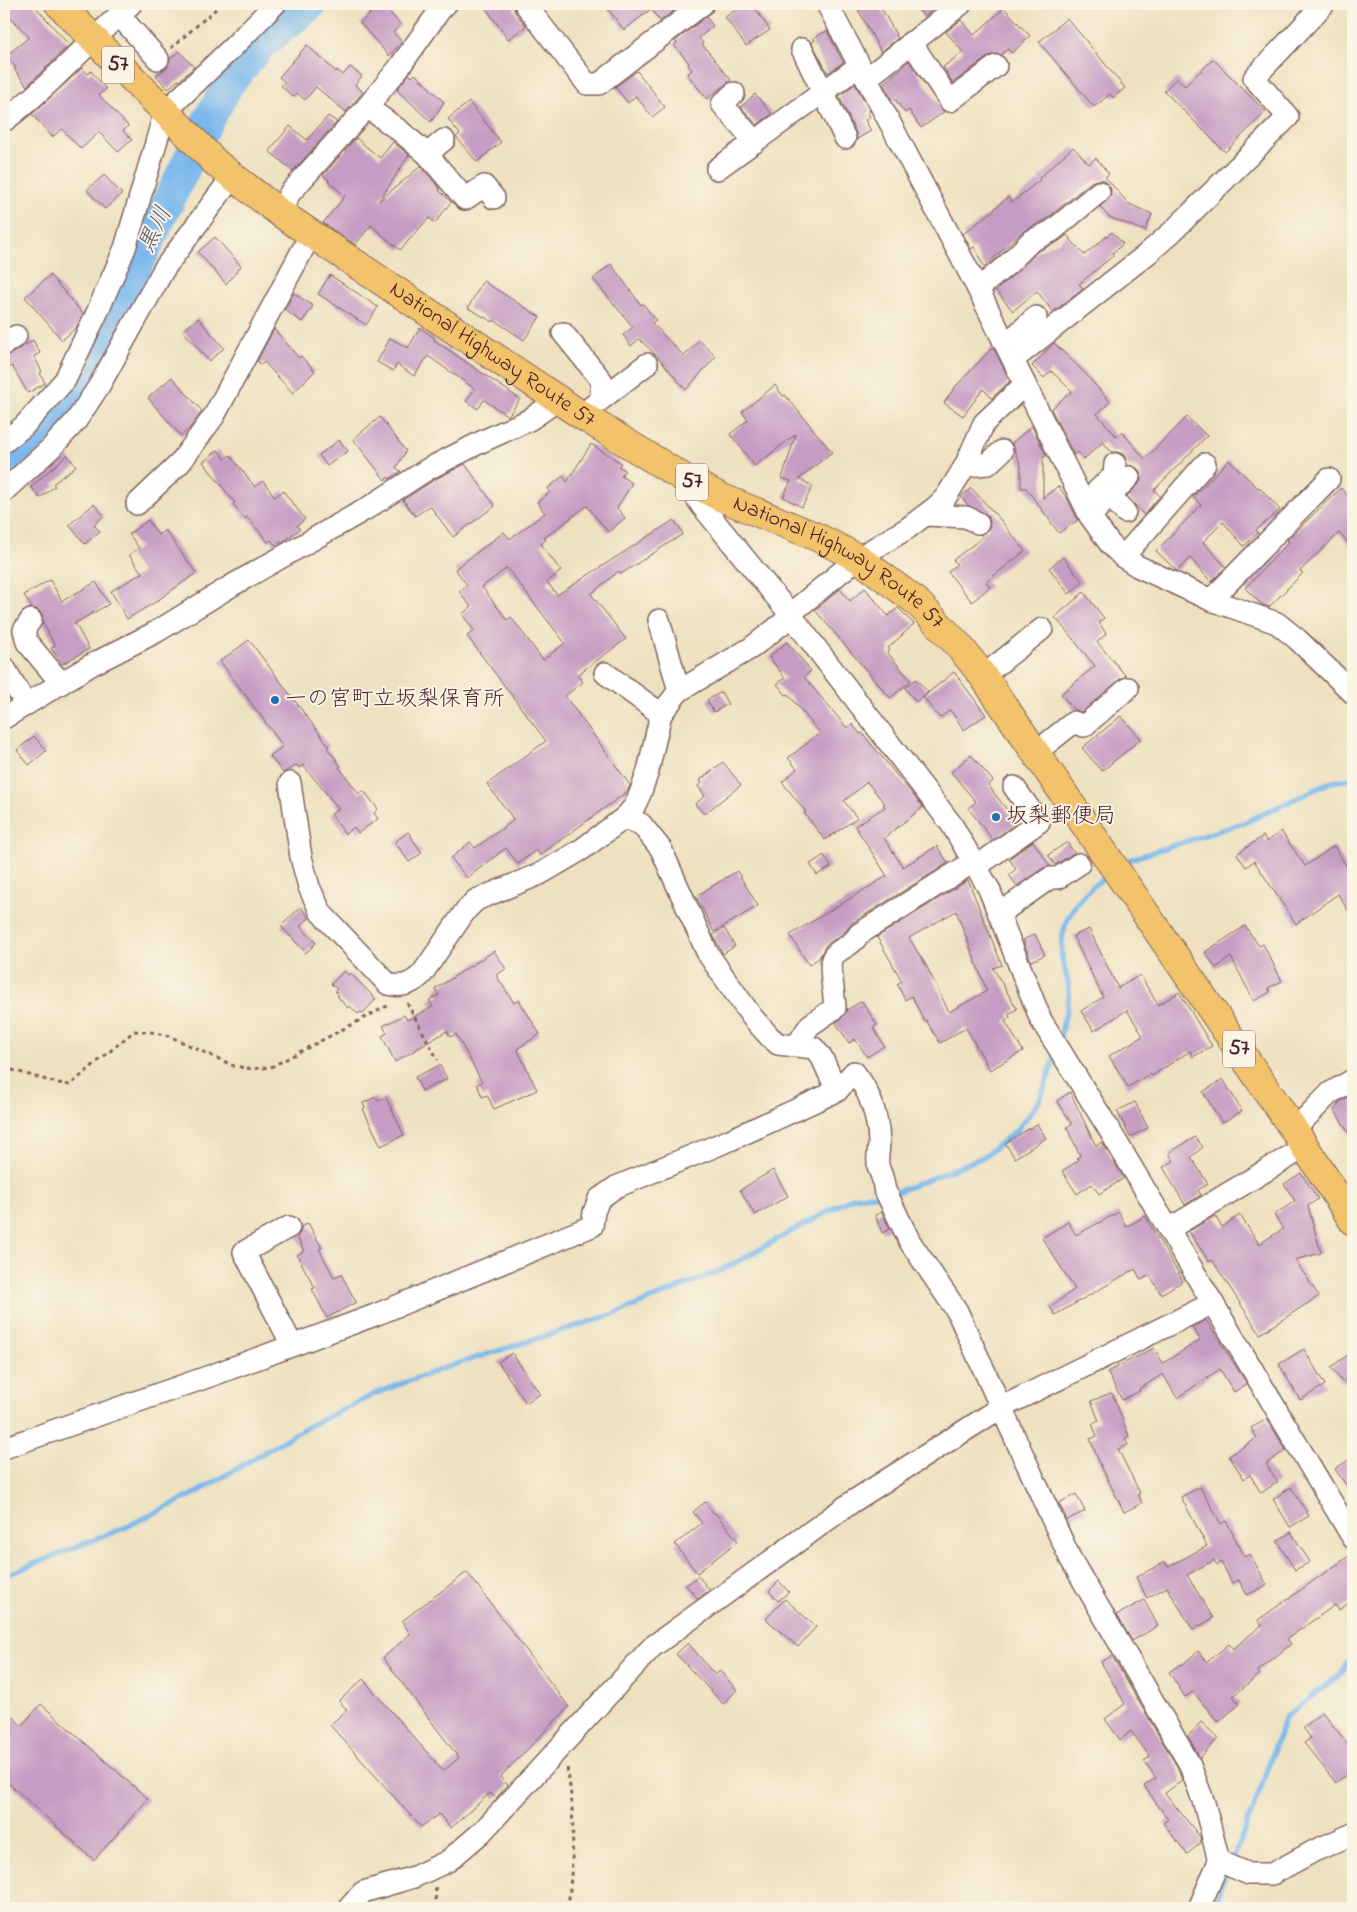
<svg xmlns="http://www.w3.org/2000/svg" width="1357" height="1912" font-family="'Indie Flower','Klee One',sans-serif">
	<rect width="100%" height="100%" fill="#fcf5e5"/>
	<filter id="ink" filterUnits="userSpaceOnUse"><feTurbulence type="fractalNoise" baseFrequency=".02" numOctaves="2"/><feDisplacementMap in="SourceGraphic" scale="10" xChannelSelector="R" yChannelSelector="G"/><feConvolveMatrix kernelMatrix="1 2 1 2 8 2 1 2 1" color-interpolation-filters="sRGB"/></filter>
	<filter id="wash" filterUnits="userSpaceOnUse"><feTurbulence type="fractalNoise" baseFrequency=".0096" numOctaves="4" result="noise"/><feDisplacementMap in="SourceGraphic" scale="20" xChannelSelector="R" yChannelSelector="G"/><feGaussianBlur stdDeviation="1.12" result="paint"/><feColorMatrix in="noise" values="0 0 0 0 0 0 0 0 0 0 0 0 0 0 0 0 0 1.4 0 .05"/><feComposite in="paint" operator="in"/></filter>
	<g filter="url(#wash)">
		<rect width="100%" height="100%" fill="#eee1c0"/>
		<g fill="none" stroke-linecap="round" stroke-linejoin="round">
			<g stroke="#79b7ec" stroke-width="5.5">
				<polyline points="1121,866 1131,859 1246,822 1331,782 1353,779"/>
				<path d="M1060,1037C1063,1022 1070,1004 1069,988C1068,977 1063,967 1062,957C1058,919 1080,894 1109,874"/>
				<polyline points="892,1194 983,1157 1017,1130 1040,1100 1056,1054"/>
				<polyline points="4,1576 126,1527 196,1493 303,1429 379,1392 447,1367 620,1312 724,1269 854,1197 883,1194"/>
				<polyline points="1213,1908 1257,1799 1285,1717 1341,1674 1353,1655"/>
			</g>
			<polyline stroke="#79b7ec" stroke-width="32" points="4,461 34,435 77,389 206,124 229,83 262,44 311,4"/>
		</g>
		<g id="blocks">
			<g fill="#c59cc3" fill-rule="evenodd">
				<polygon points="4,4 33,4 69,45 27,86 14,69 16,68 6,56 29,37 4,10"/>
				<polygon points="377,4 382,4 401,25 393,32 402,42 389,56 360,23 370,14 368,12"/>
				<polygon points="483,4 513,4 515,12 526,26 508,39"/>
				<polygon points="604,4 668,4 674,11 660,21 651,9 624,30"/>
				<polygon points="745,4 752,4 770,30 746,46 725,17"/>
				<polygon points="855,4 879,4 898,38 881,52"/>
				<polygon points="914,4 941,4 924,17"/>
				<polygon points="1004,8 1030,36 1012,53 1008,49 1001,55 995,54 989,56 953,83 943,67 963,52 946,32 961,20 974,35"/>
				<polygon points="706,17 713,26 699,38 703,43 702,44 731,80 707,99 687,74 692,70 688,65 689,63 674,45 677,43 675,41"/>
				<polygon points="1067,18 1125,88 1113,98 1110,94 1094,107 1039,42"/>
				<polygon points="827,31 843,62 828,73 812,43 815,40 813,38"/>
				<polygon points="307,45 336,72 337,70 343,75 350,67 362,76 355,85 363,92 346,112 316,87 305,100 297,93 293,97 281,86 285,82 279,77"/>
				<polygon points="179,51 194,67 179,81 178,80 168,89 156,75 167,68 170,59"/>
				<polygon points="1213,59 1266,112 1225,152 1164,91 1177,78 1185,86"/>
				<polygon points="909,61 944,112 921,128 909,110 905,113 895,99 892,100 883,84"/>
				<polygon points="82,68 88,74 91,71 106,89 99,95 128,126 123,131 132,140 118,152 99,132 81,149 62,129 52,137 32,114"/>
				<polygon points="637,71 665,107 652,117 636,96 628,103 615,87"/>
				<polygon points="409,74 412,77 415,74 444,102 431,122 397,90"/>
				<polygon points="855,84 870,111 868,113 870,118 865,120 871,131 857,139 856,133 839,96"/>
				<polygon points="755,94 772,114 757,125 741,107"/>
				<polygon points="469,102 501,142 477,162 456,137 460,134 448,119"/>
				<polygon points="328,116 337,122 293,171 269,151 290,126 307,140"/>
				<polygon points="356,138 380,158 393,142 409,155 379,201 421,166 440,189 439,190 451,202 435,223 429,218 400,250 371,225 355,245 323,223 345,196 328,181 329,180 323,175"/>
				<polygon points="1073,147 1089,164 1096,158 1109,174 1105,177 1129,204 1152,214 1145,231 1109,217 1100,207 1110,197 1111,189 1108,184 1104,180 1096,180 1091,182 1045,220 1022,232 984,267 974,247 971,249 963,234 994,210 994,209 1008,197 1012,202 1040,180 1039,178"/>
				<polygon points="104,175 122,194 105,209 87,190"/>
				<polygon points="1112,232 1123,244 1112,253 1114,255 1079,284 1083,289 1053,312 1037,291 1013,311 996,291 1038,251 1058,242 1067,235 1084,255"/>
				<polygon points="215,237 241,266 226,284 198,252"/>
				<polygon points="611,264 641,305 643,304 656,320 652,323 684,356 699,340 716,356 686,390 657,356 639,339 631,346 623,335 633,327 593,279"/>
				<polygon points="50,275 83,314 76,328 62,340 25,297"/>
				<polygon points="330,275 378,307 366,325 318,294"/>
				<polygon points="483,281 540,317 524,340 494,320 493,322 468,308"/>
				<polygon points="294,293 313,306 302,322 285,310"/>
				<polygon points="198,318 224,348 209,361 183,331"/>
				<polygon points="420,328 435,338 434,340 520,399 508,416 484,400 478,409 466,401 475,389 428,356 414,376 397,364 393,371 377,362 390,338 408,348"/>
				<polygon points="274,329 299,358 301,356 315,371 293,393 264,362 261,365 257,361"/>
				<polygon points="33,340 40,353 34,356 42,372 40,373 45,383 28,393 12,366 4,371 4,356 11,354"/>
				<polygon points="1054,343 1085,373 1110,402 1097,414 1117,437 1122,432 1145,459 1187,417 1207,436 1154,490 1160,496 1144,515 1127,496 1138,485 1141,480 1141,473 1137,468 1127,465 1126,458 1123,454 1117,452 1111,452 1103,442 1084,459 1078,452 1074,455 1051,409 1072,391 1051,371 1044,378 1032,366"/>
				<polygon points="993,347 1010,381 992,398 983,389 963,416 944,403 955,387"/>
				<polygon points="172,377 202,411 189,429 181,436 148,398"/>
				<polygon points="775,385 783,396 785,395 832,452 799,479 813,486 802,507 783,497 791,481 782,478 796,434 755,466 730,434 748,420 742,412"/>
				<polygon points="380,417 406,451 396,468 401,471 389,479 388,477 385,480 353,439"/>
				<polygon points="1032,426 1046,456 1043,457 1043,498 1058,486 1067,498 1078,520 1059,533 1026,488 1021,488 1021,466 1012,443"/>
				<polygon points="339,440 348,451 327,466 319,455"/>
				<path d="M591,444L621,463L618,466L625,470L621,476L632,483L617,508L625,518L608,532L587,506L544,538L546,540L541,544L561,571L547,582L557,595L674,520L683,534L621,574L619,571L591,594L626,639L577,675L583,682L565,696L630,785L628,791L540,855L536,850L518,864L506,848L467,878L451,858L470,842L475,848L514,820L487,784L546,741L467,636L474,631L462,614L471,607L459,591L467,585L455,569L504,532L510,539L545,513L537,502L550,492L548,488L563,476L567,482ZM507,568L565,643L543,660L511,617L507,620L482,587Z"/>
				<polygon points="218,450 225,459 230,455 255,487 263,481 275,497 283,491 305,519 297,526 300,529 281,543 280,541 275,545 271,540 268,542 247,517 245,519 233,504 235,503 203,462"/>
				<polygon points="67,455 76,466 53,484 55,486 40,498 31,487"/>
				<polygon points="1229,460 1258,488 1259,487 1280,510 1256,530 1258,533 1244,546 1223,522 1203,542 1226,567 1211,582 1190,558 1177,571 1156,551 1201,505 1193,497"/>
				<polygon points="465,464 495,506 453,537 430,506 415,516 403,500 434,480"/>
				<polygon points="971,488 998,517 1025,551 986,582 990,587 972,602 948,572 957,564 953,560 983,537 981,535 989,528 990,522 988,516 968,505 961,497"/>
				<polygon points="1341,488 1353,502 1353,549 1339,533 1300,571 1303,573 1269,607 1261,604 1245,588 1289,542 1287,540"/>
				<polygon points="94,504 104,516 94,525 100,531 85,544 69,525"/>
				<polygon points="148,520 158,535 165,530 196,573 154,603 127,619 111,591 142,573 129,555 139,548 129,534"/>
				<polygon points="1063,557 1083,582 1069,594 1049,568"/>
				<polygon points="50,580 62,601 96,582 109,604 75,623 89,649 62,664 51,648 55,646 43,623 42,614 38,610 32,608 24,595"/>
				<polygon points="865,588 888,616 898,608 914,624 888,648 890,650 887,652 911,681 890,698 815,610 840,589 850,601"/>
				<polygon points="1084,592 1104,618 1099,622 1106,634 1097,642 1126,676 1120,679 1082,712 1074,710 1061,694 1095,666 1055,617"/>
				<polygon points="249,640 329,746 327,748 341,766 339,767 359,794 364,791 378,809 374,813 378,819 358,833 354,827 345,834 331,814 339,809 303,765 299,768 297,765 283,773 270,756 283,746 220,661"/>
				<polygon points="787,642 811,671 804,677 847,728 852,724 860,734 862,733 923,807 884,838 903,867 937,846 948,863 852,923 845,932 826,945 819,958 809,965 790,935 887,876 855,826 885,807 883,805 885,804 867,782 844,801 857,818 825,840 804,813 806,812 782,782 797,769 788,758 820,733 788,694 786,695 777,684 785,678 769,657"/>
				<polygon points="954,672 986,715 964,730 950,710 940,718 923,697"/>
				<polygon points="916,679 928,692 916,702 905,688"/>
				<polygon points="721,692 728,704 714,712 707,700"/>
				<polygon points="1121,716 1141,739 1102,771 1082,748"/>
				<polygon points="34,736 46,751 29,765 17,750"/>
				<polygon points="971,755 993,781 988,785 1017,823 993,840 968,808 976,802 951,772"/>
				<polygon points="723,762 741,785 704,814 695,804 705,796 698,786 702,783 700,780"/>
				<polygon points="1281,831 1305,866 1334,846 1353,877 1353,919 1338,894 1296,924 1254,861 1246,867 1237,854 1263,836 1267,842"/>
				<polygon points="408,832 422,853 409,862 395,842"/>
				<polygon points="1033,841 1050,866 1043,868 1017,886 1009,875 1016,869 1009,859"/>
				<polygon points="1067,842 1074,853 1055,865 1048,855"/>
				<polygon points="824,855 831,867 817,875 810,864"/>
				<polygon points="737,871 758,906 714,932 696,896"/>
				<path d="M968,880L1002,965L993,968L1017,1009L1009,1014L1010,1018L1005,1021L1023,1051L990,1070L966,1028L940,1043L926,1020L924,1021L912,996L905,1000L897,984L902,981L877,937ZM956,911L987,991L949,1012L927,967L909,938Z"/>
				<polygon points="301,907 309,918 300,926 316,943 306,953 281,926"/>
				<polygon points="1245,926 1259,946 1263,944 1282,981 1268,988 1270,992 1254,1001 1231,957 1216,968 1205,952"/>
				<polygon points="724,928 735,946 723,954 713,935"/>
				<polygon points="1089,929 1118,988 1140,975 1158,1005 1179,992 1212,1046 1193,1057 1190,1051 1152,1076 1150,1074 1128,1087 1109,1056 1143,1036 1127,1010 1094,1031 1081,1011 1103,997 1073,936"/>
				<polygon points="1035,934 1045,955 1031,961 1023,940"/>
				<polygon points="494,951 506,969 496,975 514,1003 519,1000 540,1034 517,1049 537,1090 494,1109 487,1095 482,1097 477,1084 482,1082 456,1034 450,1037 447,1031 395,1062 382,1036 387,1033 383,1026 404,1015 407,1020 433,1007 429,1000 439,995 435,989"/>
				<polygon points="344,971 348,975 350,973 376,999 363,1013 361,1012 358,1014 350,1006 348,1008 337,996 339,995 335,991 337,989 331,984"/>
				<polygon points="862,1001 877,1025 873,1027 884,1046 867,1057 855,1039 849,1043 836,1023 842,1018 847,1010"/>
				<polygon points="440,1065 447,1079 422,1091 415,1077"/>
				<polygon points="1223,1079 1242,1111 1222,1123 1203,1092"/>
				<polygon points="1070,1092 1096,1146 1102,1142 1124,1178 1099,1194 1092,1184 1077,1194 1062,1171 1079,1160 1077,1158 1080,1156 1067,1127 1072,1124 1057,1101"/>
				<polygon points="1353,1094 1353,1140 1334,1109 1338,1106 1338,1103"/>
				<polygon points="376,1097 378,1101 386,1098 404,1135 381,1146 363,1109 365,1108 363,1103"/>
				<polygon points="1135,1102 1148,1128 1130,1137 1117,1111"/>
				<polygon points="1037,1124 1046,1138 1015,1158 1005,1143"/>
				<polygon points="1195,1137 1203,1147 1191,1157 1208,1184 1198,1190 1201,1195 1185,1205 1163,1167 1174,1161 1169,1153"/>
				<polygon points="773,1170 788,1196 755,1215 740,1190"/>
				<polygon points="1301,1173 1318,1199 1308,1206 1321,1253 1295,1260 1319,1296 1260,1334 1212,1260 1209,1262 1189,1231 1215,1216 1222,1227 1240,1215 1259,1244 1283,1229 1274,1215 1295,1201 1284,1184"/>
				<polygon points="882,1212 890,1229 882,1233 875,1215"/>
				<polygon points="1119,1212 1126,1227 1145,1216 1183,1281 1161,1294 1150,1275 1141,1280 1135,1269 1055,1315 1050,1307 1075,1289 1042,1238 1068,1222 1076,1235"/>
				<polygon points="308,1223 322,1248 319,1249 334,1277 341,1274 356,1302 327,1318 312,1289 315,1288 297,1255 304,1251 297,1237 300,1233 301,1227"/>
				<polygon points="1206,1320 1247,1384 1234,1392 1220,1369 1177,1398 1163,1374 1139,1389 1140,1391 1122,1400 1107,1372 1154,1348 1163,1363 1200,1340 1192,1327"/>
				<polygon points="1304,1349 1325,1385 1300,1400 1279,1364"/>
				<polygon points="1353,1351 1353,1374 1342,1382 1331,1367"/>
				<polygon points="512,1353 540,1394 526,1403 498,1362"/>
				<polygon points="1112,1393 1129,1436 1125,1438 1128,1445 1118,1449 1140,1493 1138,1494 1142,1503 1124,1512 1099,1462 1090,1439 1097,1436 1092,1424 1099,1421 1091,1401"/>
				<polygon points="1267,1419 1286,1450 1266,1464 1278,1482 1261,1493 1250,1475 1244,1479 1229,1456 1257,1438 1251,1428"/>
				<polygon points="1353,1457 1353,1495 1335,1469"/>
				<polygon points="1200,1487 1221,1524 1226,1521 1245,1557 1250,1554 1267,1585 1247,1595 1239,1580 1232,1583 1221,1562 1217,1565 1214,1560 1187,1575 1213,1618 1193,1630 1167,1587 1147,1598 1136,1577 1165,1562 1168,1567 1207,1546 1181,1497"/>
				<polygon points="1291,1487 1309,1516 1290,1527 1273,1499"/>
				<polygon points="1076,1494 1085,1511 1067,1520 1059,1503"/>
				<polygon points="705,1502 714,1514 715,1513 738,1541 697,1573 675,1544 702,1523 693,1512"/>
				<polygon points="1291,1532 1310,1562 1295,1570 1277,1541"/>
				<polygon points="1353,1553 1353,1600 1339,1610 1335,1605 1287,1639 1291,1644 1258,1671 1260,1674 1233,1696 1240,1704 1218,1722 1193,1692 1185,1697 1169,1672 1181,1664 1182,1665 1198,1651 1207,1662 1229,1644 1233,1649 1262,1625 1258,1620"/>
				<polygon points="467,1572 569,1707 500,1777 508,1785 496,1798 490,1793 451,1828 439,1814 421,1827 330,1725 347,1710 339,1701 363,1679 443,1771 459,1758 383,1658 410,1634 402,1621"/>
				<polygon points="698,1576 710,1590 698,1599 686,1585"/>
				<polygon points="779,1581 789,1592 778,1601 769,1591"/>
				<polygon points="785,1599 816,1627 798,1647 766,1619"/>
				<polygon points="1144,1600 1158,1626 1132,1641 1117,1615"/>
				<polygon points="688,1643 715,1675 720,1671 737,1690 723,1704 676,1654"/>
				<polygon points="1112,1656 1178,1768 1182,1781 1165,1793 1200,1837 1201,1843 1187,1854 1163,1823 1168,1819 1144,1786 1156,1778 1144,1761 1150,1757 1131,1731 1120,1740 1105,1719 1125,1704 1101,1662"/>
				<polygon points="41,1704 148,1799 94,1860 4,1779 4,1745 10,1738 4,1732 4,1725 13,1716 21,1726"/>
				<polygon points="1322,1712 1353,1750 1353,1769 1336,1783 1304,1743 1311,1738 1303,1728"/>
				<polygon points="1201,1722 1218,1738 1200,1758 1188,1736"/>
			</g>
		</g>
	</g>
	<g filter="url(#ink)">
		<use href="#blocks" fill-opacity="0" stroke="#83635f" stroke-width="1"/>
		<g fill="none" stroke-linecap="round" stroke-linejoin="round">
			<g stroke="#83635f" stroke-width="24">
				<g id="minor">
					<polyline points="525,4 587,84 599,84 703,4"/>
					<polyline points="827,4 978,289 1090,516 1110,544 1123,557 1137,566 1211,600 1277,623 1297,639 1353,693"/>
					<polyline points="119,15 158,59"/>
					<polyline points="911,42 950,101 996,66"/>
					<polyline points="802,49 845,138"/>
					<polyline points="866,79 961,4"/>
					<polyline points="734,93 722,104 755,142"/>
					<polyline points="367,107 400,131 427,154 465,199 484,186 494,198"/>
					<path d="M4,121C50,86 88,42 131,4"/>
					<polyline points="427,154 444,140"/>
					<polyline points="717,169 859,66"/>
					<polyline points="280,213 290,193 367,107 398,69 440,10 446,4"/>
					<polyline points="978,289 1008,264 1031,241 1052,231 1099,192"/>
					<polyline points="563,333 602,381 600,400"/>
					<polyline points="4,344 16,336"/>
					<polyline points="1006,344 1036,317"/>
					<polyline points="1014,359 1147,254 1172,232 1288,117 1254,78 1324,4"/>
					<polyline points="581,415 647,364"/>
					<polyline points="4,442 24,426 65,380 96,315 125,248 165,112 234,46 275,4"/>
					<polyline points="965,466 988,464 1002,451"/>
					<polyline points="684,479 702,506 790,614 952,825 989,889 1041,1020 1107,1126 1353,1538"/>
					<polyline points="4,491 51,448 76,421 99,386 164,269 232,177"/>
					<polyline points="1097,491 1114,475 1115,464"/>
					<polyline points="1110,496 1125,512"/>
					<polyline points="137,504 180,463 214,416 311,234"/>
					<polyline points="926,515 966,517 978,523"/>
					<polyline points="1090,516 1129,477"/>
					<polyline points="1123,557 1205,464"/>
					<polyline points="1211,600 1329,479"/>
					<polyline points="31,620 24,630 27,642 61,683"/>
					<polyline points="659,620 679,691"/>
					<polyline points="4,667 25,703"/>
					<polyline points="605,673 661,714"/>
					<polyline points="983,676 1042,629"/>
					<polyline points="4,718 91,665 156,632 231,586 366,509 428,469 483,441 529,420 558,400"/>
					<polyline points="1035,753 1074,722 1084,726 1128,688"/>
					<path d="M290,783L301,857L309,887L321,913L388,984C402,988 412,984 422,974L466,910L476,900L540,874L581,850L624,818L634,807L640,794L648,771L661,714L679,691L751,648L783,623L790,614L858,558L908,528L937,506L946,497L965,466L984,423L1025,384"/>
					<polyline points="624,818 641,824 661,849 708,954 752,1017 769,1036 778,1044 814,1048 822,1058 837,1091"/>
					<polyline points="976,867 1039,822 1014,787"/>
					<polyline points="999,914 1050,878 1058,878 1079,864"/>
					<path d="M797,1045L810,1025L835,1008C835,998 828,963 833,957C840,947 852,947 859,934L973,862"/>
					<polyline points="1294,1130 1330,1093 1353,1080"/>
					<polyline points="289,1227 244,1252 292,1345"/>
					<polyline points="1169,1229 1305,1147"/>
					<path d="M4,1448L210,1376L375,1315L592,1226L594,1212L599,1199L616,1187L730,1140L837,1091L854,1072C870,1091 878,1117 879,1142C879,1150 876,1162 879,1169C882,1177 884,1179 884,1188L910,1242L957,1311L1070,1558L1189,1763L1204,1803L1219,1861L1199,1908"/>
					<polyline points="1219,1861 1249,1874 1272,1874 1314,1851 1353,1834"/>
					<polyline points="349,1908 363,1892 414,1877 448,1861 482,1832 652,1647 852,1502 1002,1407 1213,1303"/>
				</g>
			</g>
			<g stroke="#83635f" stroke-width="30">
				<g id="highway">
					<path id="s1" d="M59,4L217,164L280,213L581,415L684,478L720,497L817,537L858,558L917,602L960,647L983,676L1294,1130L1353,1221"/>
				</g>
			</g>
			<g stroke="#83635f" stroke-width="3" stroke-dasharray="4 4" stroke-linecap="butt">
				<polyline points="171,48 216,9"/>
				<polyline points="407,1003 438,1060"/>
				<path d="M4,1068C26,1073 48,1082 70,1085L134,1031L151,1032L169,1036L234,1066L253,1069L271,1067L389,1005"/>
				<path d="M567,1768C576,1814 573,1861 568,1908"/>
				<polyline points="435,1908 436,1886"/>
			</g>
			<use href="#minor" stroke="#fff" stroke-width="21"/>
			<use href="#highway" stroke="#f2c36a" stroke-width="28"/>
		</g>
	</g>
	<g fill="#1f6fb2" stroke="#fcf5e5" stroke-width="2">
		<circle cx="275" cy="700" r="5"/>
		<circle cx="996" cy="817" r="5"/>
	</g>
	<g text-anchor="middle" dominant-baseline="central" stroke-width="4" stroke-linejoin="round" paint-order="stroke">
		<g fill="#fcf5e5" stroke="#7f5f63" stroke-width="1">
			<rect x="102" y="46.5" width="32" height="37" rx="4"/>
			<rect x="676" y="463.5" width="32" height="37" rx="4"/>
			<rect x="1223" y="1030.5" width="32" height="37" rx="4"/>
		</g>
		<g font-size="21" font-weight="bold" fill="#4a1f2b">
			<text x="118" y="65">57</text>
			<text x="692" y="482">57</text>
			<text x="1239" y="1049">57</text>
		</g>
		<g font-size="22" fill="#4a1f2b" stroke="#fcf5e5">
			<text stroke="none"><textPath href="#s1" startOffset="560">National Highway Route 57</textPath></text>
			<text stroke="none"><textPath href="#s1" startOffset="965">National Highway Route 57</textPath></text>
		</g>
		<g font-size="22" fill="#4a1f2b" stroke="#fcf5e5" text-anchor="start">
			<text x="285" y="700">一の宮町立坂梨保育所</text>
			<text x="1006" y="817">坂梨郵便局</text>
		</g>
		<g font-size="24" font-style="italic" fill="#5a546f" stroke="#fcf5e5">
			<text transform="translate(156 230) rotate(-64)">黒川</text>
		</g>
	</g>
	<rect width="1357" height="1912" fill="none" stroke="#fcf5e5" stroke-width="20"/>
</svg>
